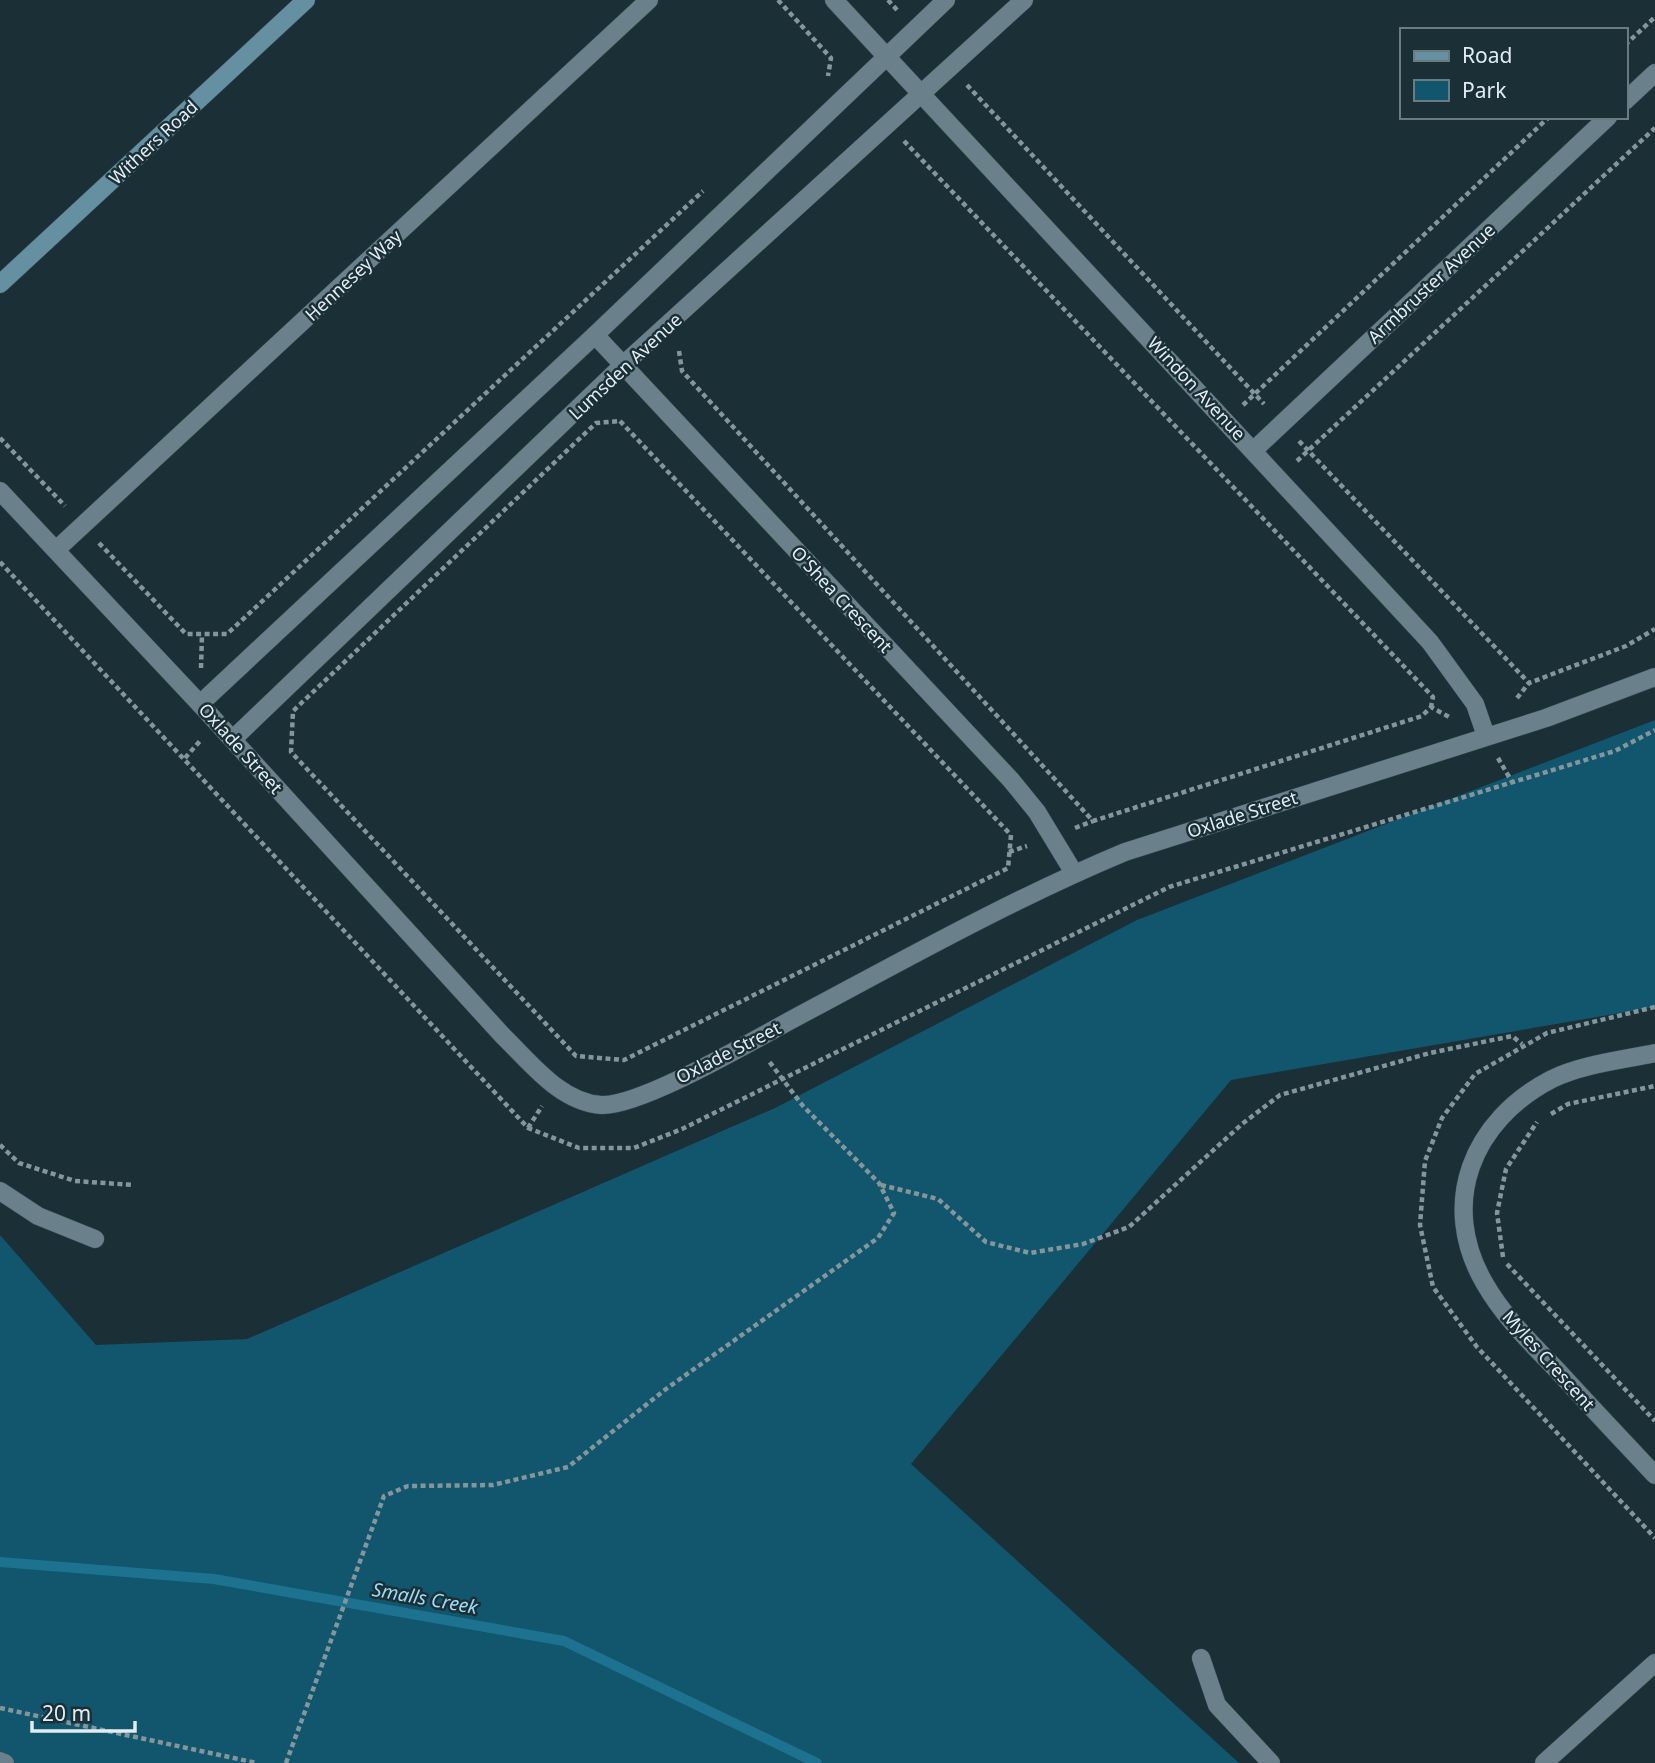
<svg xmlns="http://www.w3.org/2000/svg" width="1655" height="1763" font-family="'Noto Sans',sans-serif">
	<rect width="100%" height="100%" fill="#1b2f37"/>
	<polygon fill="#11566d" points="1655,720 1655,1007 1231,1080 911,1464 1239,1763 0,1763 0,1235 96,1345 247,1339 775,1108 1137,920"/>
	<g fill="none" stroke-linecap="round" stroke-linejoin="round">
		<polyline stroke="#1d728f" stroke-width="10" points="0,1562 214,1579 564,1641 817,1763"/>
		<g stroke="#394a51" stroke-width="19">
			<g id="minor">
				<polyline points="834,0 1430,642 1475,704 1486,736"/>
				<polyline points="1625,101 1655,73"/>
				<polyline points="595,335 1011,780 1037,812 1074,873"/>
				<polyline points="1255,449 1608,117"/>
				<path d="M0,491L200,704L503,1036C531,1063 560,1102 601,1105C640,1107 754,1040 793,1019C902,961 1010,900 1125,852L1546,718L1655,677"/>
				<polyline points="56,550 649,0"/>
				<polyline points="200,704 595,335 946,0"/>
				<polyline points="233,739 623,365 1024,0"/>
				<path d="M1655,1053C1622,1060 1583,1064 1552,1079C1472,1120 1438,1204 1485,1284C1504,1317 1531,1343 1557,1370C1589,1405 1622,1440 1655,1475"/>
				<polyline points="0,1191 38,1216 95,1239"/>
				<polyline points="1201,1658 1217,1705 1271,1763"/>
				<polyline points="0,1761 5,1763"/>
				<polyline points="1544,1763 1655,1663"/>
			</g>
		</g>
		<g stroke="#394a51" stroke-width="19">
			<polyline id="secondary" points="0,284 306,0"/>
		</g>
		<g stroke="#85959c" stroke-width="4.5" stroke-dasharray="5 3.5" stroke-linecap="butt">
			<polyline points="778,0 831,58 828,76"/>
			<polyline points="888,0 897,10"/>
			<polyline points="1625,45 1655,17"/>
			<polyline points="967,85 1264,404"/>
			<polyline points="904,141 1433,697 1431,707"/>
			<polyline points="679,351 682,371 1093,821 1422,716 1431,707 1451,718"/>
			<polyline points="1243,405 1549,117"/>
			<polygon points="620,421 1011,835 1008,868 624,1060 576,1056 291,752 293,711 596,423"/>
			<polyline points="0,438 65,506"/>
			<polyline points="1299,441 1529,683 1626,646 1655,629"/>
			<polyline points="1297,461 1655,128"/>
			<polyline points="99,543 186,634 227,634 703,191"/>
			<polyline points="0,562 528,1128 579,1148 634,1148 682,1129 1169,887 1615,751 1655,730"/>
			<polyline points="201,668 202,634"/>
			<polyline points="1517,698 1529,683"/>
			<polyline points="185,758 200,741"/>
			<polyline points="1498,758 1512,782"/>
			<polyline points="1075,828 1093,821"/>
			<polyline points="1009,852 1027,846"/>
			<polyline points="1655,1007 1547,1033 1475,1074 1442,1118 1425,1161 1420,1225 1433,1287 1477,1347 1655,1538"/>
			<polyline points="1551,1114 1568,1104 1655,1086"/>
			<polyline points="528,1128 542,1106"/>
			<polyline points="0,1145 19,1163 75,1181 134,1185"/>
			<polyline points="881,1185 938,1199 986,1242 1030,1253 1083,1244 1129,1227 1242,1124 1280,1095 1430,1053 1512,1036 1522,1044"/>
			<polyline points="1503,1257 1497,1213 1506,1169 1537,1122"/>
			<polyline points="1507,1264 1655,1421"/>
			<polyline points="0,1708 257,1763"/>
			<polyline points="286,1763 384,1496 408,1486 493,1485 568,1467 666,1389 878,1238 894,1213 879,1183 803,1106 768,1060"/>
		</g>
		<use href="#minor" stroke="#6a808a" stroke-width="18"/>
		<use href="#secondary" stroke="#6490a1" stroke-width="18"/>
	</g>
	<g text-anchor="middle" dominant-baseline="central" stroke-width="5" stroke-linejoin="round" paint-order="stroke">
		<g font-size="18" fill="#e1edf2" stroke="#1b2f37">
			<text transform="translate(153 142) rotate(-43)">Withers Road</text>
			<text transform="translate(353 275) rotate(-43)">Hennesey Way</text>
			<text transform="translate(1431 283) rotate(-43)">Armbruster Avenue</text>
			<text transform="translate(625 366) rotate(-43)">Lumsden Avenue</text>
			<text transform="translate(1197 388) rotate(47)">Windon Avenue</text>
			<text transform="translate(842 599) rotate(47)">O'Shea Crescent</text>
			<text transform="translate(241 748) rotate(48)">Oxlade Street</text>
			<text transform="translate(1242 814) rotate(-18)">Oxlade Street</text>
			<text transform="translate(728 1052) rotate(-27)">Oxlade Street</text>
			<text transform="translate(1549 1360) rotate(48)">Myles Crescent</text>
		</g>
		<g font-size="19" font-style="italic" fill="#9edbf4" stroke="#1b2f37">
			<text transform="translate(425 1598) rotate(10)">Smalls Creek</text>
		</g>
	</g>
	<rect x="1400" y="28" width="228" height="91" fill="#1b2f37" stroke="#6a7b82" stroke-width="2"/>
	<rect x="1414" y="51" width="35" height="10" fill="#6490a1" stroke="#6a7b82" stroke-width="2"/>
	<text x="1462" y="63" font-size="21" fill="#e1edf2">Road</text>
	<rect x="1414" y="80" width="35" height="21" fill="#11566d" stroke="#6a7b82" stroke-width="2"/>
	<text x="1462" y="98" font-size="21" fill="#e1edf2">Park</text>
	<path d="M32 1721v10h103v-10" fill="none" stroke="#e1edf2" stroke-width="3.5"/>
	<text x="42" y="1721" font-size="21" fill="#e1edf2" stroke="#1b2f37" stroke-width="5" paint-order="stroke">20 m</text>
</svg>
